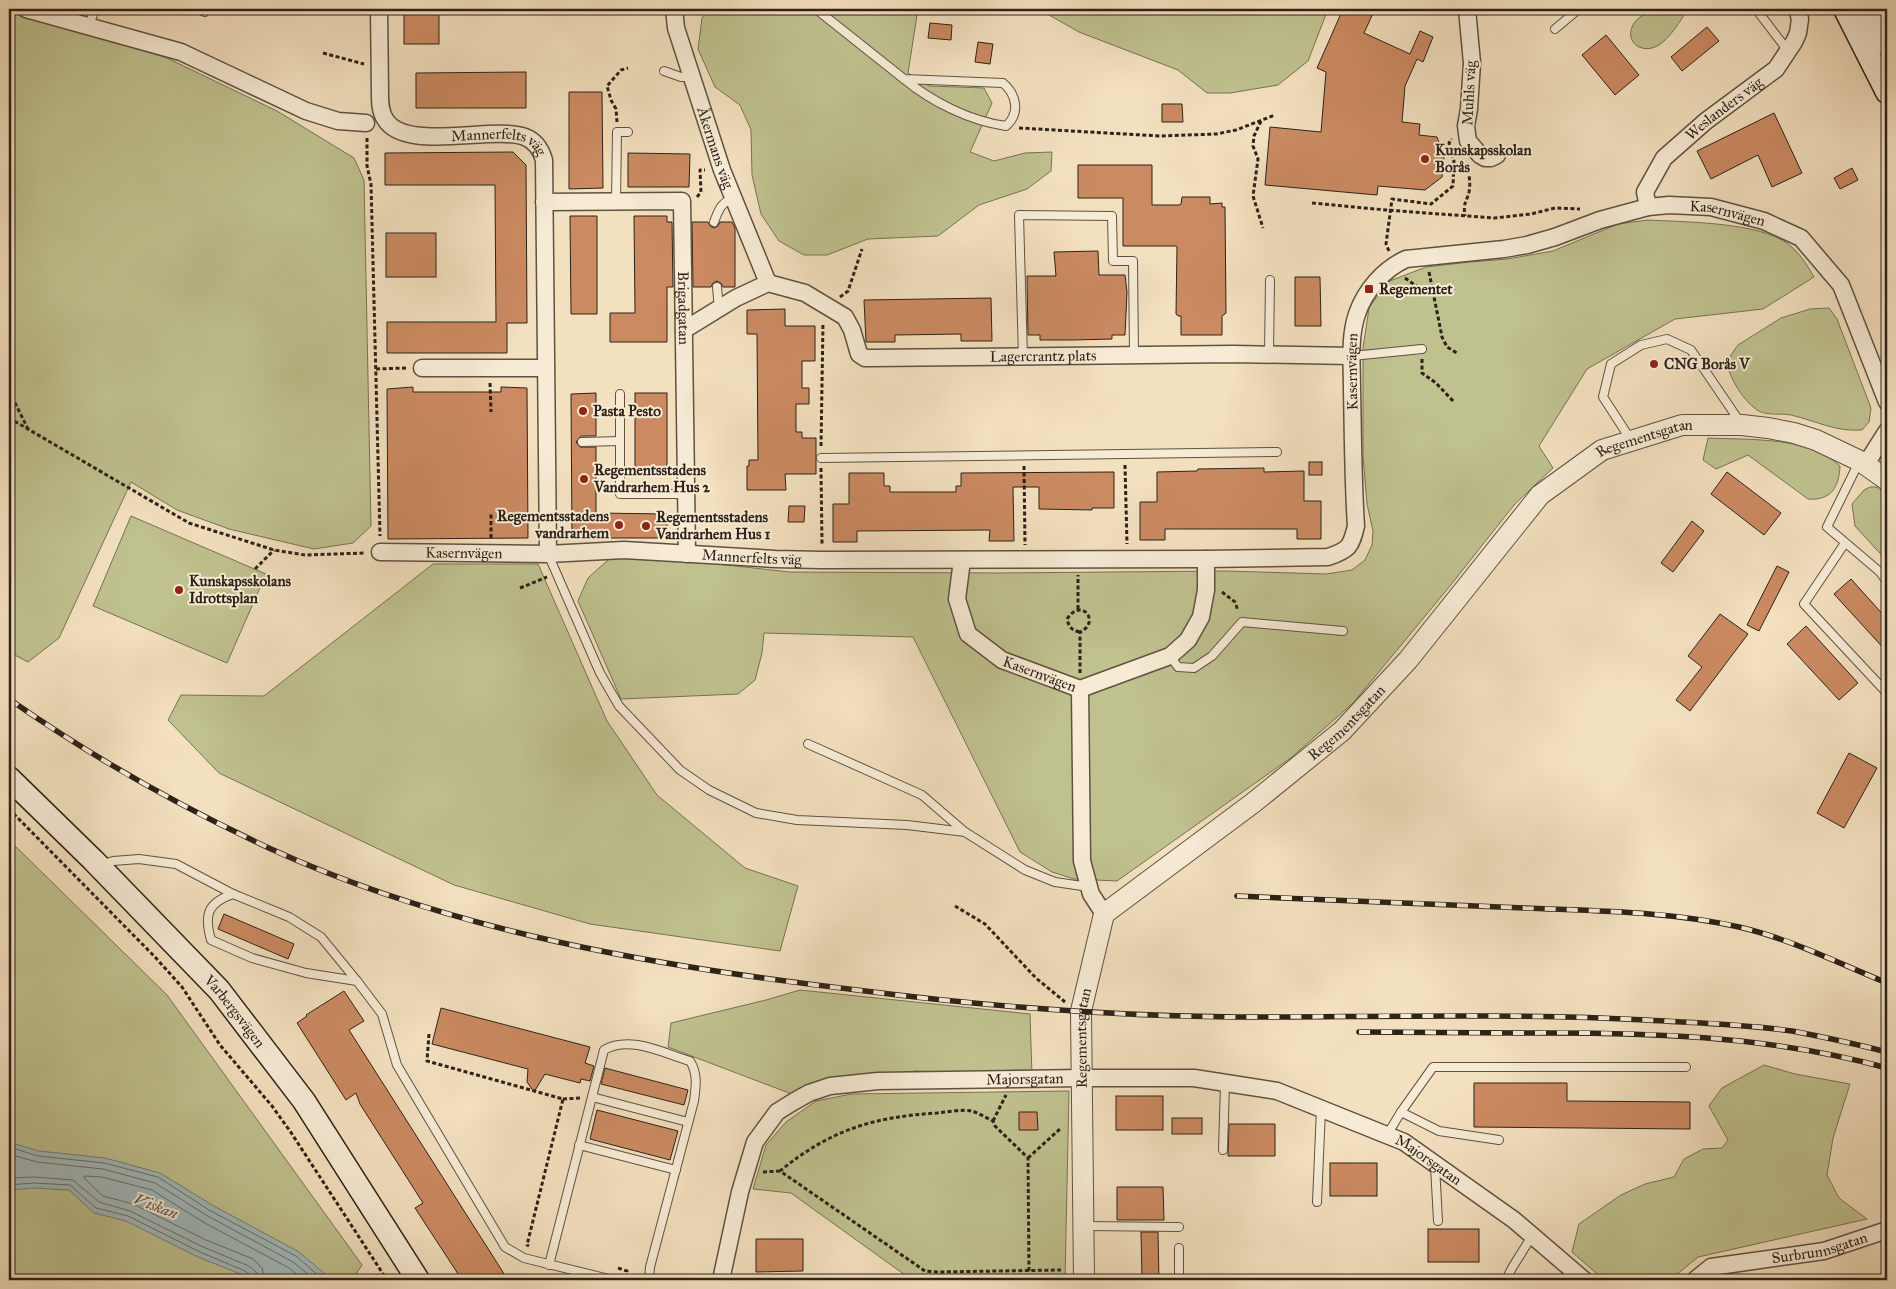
<svg xmlns="http://www.w3.org/2000/svg" width="1896" height="1289" font-family="'IM FELL Great Primer',serif">
	<rect width="100%" height="100%" fill="#f3e0bf"/>
	<filter id="stains"><feTurbulence type="fractalNoise" baseFrequency=".004" numOctaves="4"/><feColorMatrix values="0 0 0 0 .2 0 0 0 0 .09 0 0 0 0 .02 0 0 0 .5 -.17"/></filter>
	<radialGradient id="worn" r=".72"><stop offset=".6" stop-color="#630" stop-opacity="0"/><stop offset="1" stop-color="#630" stop-opacity=".3"/></radialGradient>
	<g fill="#bfc18f" stroke="#767254">
		<polygon points="709,9 918,9 908,73 929,86 984,88 992,103 970,152 994,161 1025,153 1052,152 1051,171 1027,189 979,205 938,236 868,239 827,255 804,255 779,241 761,214 752,175 751,130 740,105 715,87 698,49 702,18"/>
		<polygon points="1044,9 1328,9 1308,61 1278,85 1230,93 1207,93 1178,70 1079,32 1049,15"/>
		<path d="M1655,9H1688C1680,21 1671,37 1659,45C1643,55 1624,43 1633,25C1637,17 1647,13 1655,9Z"/>
		<polygon points="9,10 57,23 167,58 277,111 354,158 364,180 371,526 353,543 314,549 229,529 177,510 131,482 59,638 28,662 9,652"/>
		<path d="M1648,220C1684,222 1760,222 1788,244C1800,253 1807,265 1814,277L1763,309L1675,319L1587,369L1539,446L1553,468L1514,505L1450,586L1354,702L1292,757L1117,881L1074,879L1052,872L1020,852L913,637L764,633L762,653L755,680L738,694L621,699L578,601L588,578L609,559L654,557L790,572L998,573L1227,571L1326,574L1352,570L1365,560L1372,545L1373,531L1367,504L1363,456V348L1369,308L1387,282L1426,267L1470,262L1507,259L1553,251L1618,224Z"/>
		<path d="M1829,308L1837,319L1871,408L1869,422L1862,430C1836,432 1816,421 1791,415C1781,413 1766,416 1757,410C1742,399 1731,380 1726,362L1738,345L1781,318L1810,309Z"/>
		<path d="M1708,438C1747,440 1810,436 1840,466C1839,487 1831,501 1808,499L1748,455L1716,469L1703,460Z"/>
		<polygon points="1870,487 1877,487 1887,495 1887,561 1855,526 1852,504 1864,490"/>
		<polygon points="131,516 266,574 227,663 93,606"/>
		<polygon points="433,564 538,564 607,721 657,795 745,868 798,886 780,951 590,924 454,885 219,773 168,720 181,695 264,696"/>
		<polygon points="9,840 167,995 362,1265 352,1280 9,1280"/>
		<polygon points="800,990 1030,1014 1032,1075 915,1071 797,1096 668,1047 671,1023 766,1000"/>
		<polygon points="1764,1065 1795,1074 1850,1084 1833,1138 1827,1175 1839,1198 1867,1219 1698,1257 1670,1280 1604,1280 1572,1252 1579,1224 1621,1195 1645,1184 1674,1177 1684,1159 1703,1149 1722,1148 1728,1140 1709,1106 1722,1088"/>
		<polygon points="1069,1091 1065,1280 912,1280 791,1193 753,1189 766,1145 786,1122 816,1101 851,1094"/>
	</g>
	<polygon fill="#a1babd" stroke="#727d7b" points="9,1142 39,1151 105,1158 160,1173 212,1205 299,1252 325,1274 328,1280 249,1280 243,1275 198,1257 126,1221 94,1213 69,1190 34,1188 9,1190"/>
	<g fill="none" stroke-linecap="round" stroke-linejoin="round">
		<g stroke="#666e6b" stroke-width="1">
			<polyline points="9,1147 38,1156 104,1163 158,1177 209,1210 296,1256 320,1277 322,1280"/>
			<polyline points="9,1154 37,1162 103,1169 155,1183 206,1215 293,1262 315,1280"/>
			<polyline points="9,1178 34,1177 73,1180 99,1202 130,1211 203,1247 249,1266 256,1272 258,1280"/>
			<polyline points="9,1185 34,1183 70,1185 96,1208 128,1216 200,1252 245,1271 251,1276 252,1280"/>
			<polyline points="265,1280 262,1268 253,1259 206,1240 133,1204 103,1196 85,1179 84,1176 102,1177 152,1190 203,1222 289,1268 303,1280"/>
		</g>
	</g>
	<g fill="#cb8a62" stroke="#2c2219">
		<rect x="404" y="9" width="35" height="35"/>
		<polygon points="1343,9 1375,9 1364,33 1410,54 1420,31 1433,37 1423,62 1417,59 1405,86 1402,122 1420,124 1419,135 1437,137 1444,156 1442,177 1425,190 1378,186 1377,195 1265,185 1270,127 1321,132 1326,72 1317,68"/>
		<polygon points="930,23 952,25 951,40 928,38"/>
		<polygon points="1707,27 1719,41 1682,71 1671,57"/>
		<polygon points="1606,35 1639,75 1615,95 1582,55"/>
		<polygon points="978,42 993,44 990,64 975,62"/>
		<polygon points="526,72 526,108 416,108 416,73"/>
		<polygon points="569,92 602,92 603,188 569,189"/>
		<polygon points="1162,104 1182,104 1183,122 1162,122"/>
		<polygon points="1774,113 1802,173 1772,187 1758,155 1711,179 1697,151"/>
		<polygon points="513,152 526,165 527,323 507,323 507,353 387,353 387,322 496,322 495,185 385,185 385,153"/>
		<polygon points="628,153 690,154 689,187 628,187"/>
		<polygon points="1078,165 1152,165 1152,205 1179,205 1181,204 1182,197 1210,197 1210,204 1222,203 1222,207 1225,207 1226,313 1222,316 1222,335 1181,335 1181,316 1178,316 1176,314 1177,247 1176,246 1123,246 1123,198 1078,198"/>
		<polygon points="1852,168 1858,180 1840,189 1834,178"/>
		<polygon points="570,216 597,216 597,314 571,314"/>
		<polygon points="634,216 667,216 667,222 672,222 673,287 667,287 667,342 610,342 610,313 635,313"/>
		<polygon points="692,222 708,222 710,226 714,228 718,226 720,222 732,222 735,228 735,287 723,287 721,283 717,281 713,283 711,287 693,287"/>
		<rect x="386" y="233" width="50" height="44"/>
		<polygon points="1098,251 1099,275 1125,275 1127,292 1125,335 1112,335 1112,339 1072,340 1040,340 1040,335 1028,335 1027,276 1056,276 1054,252"/>
		<polygon points="1295,277 1320,277 1321,326 1295,326"/>
		<polygon points="991,298 992,341 961,341 961,334 895,335 895,342 866,342 864,300"/>
		<polygon points="785,309 785,326 815,326 815,361 802,361 802,388 809,388 809,404 796,404 796,432 802,432 802,438 816,438 816,474 785,474 786,490 747,490 747,466 749,466 749,460 758,460 757,334 747,334 747,310"/>
		<polygon points="413,387 413,392 501,392 501,387 527,388 528,538 388,539 387,389"/>
		<polygon points="596,393 596,436 581,436 576,442 580,447 596,447 596,513 667,514 667,538 572,538 571,394"/>
		<rect x="635" y="393" width="32" height="78"/>
		<rect x="1309" y="462" width="13" height="13"/>
		<polygon points="1264,468 1264,472 1304,471 1304,501 1321,501 1321,539 1297,539 1297,529 1165,529 1165,540 1140,540 1140,502 1157,502 1157,472 1197,471 1198,469"/>
		<polygon points="1114,472 1114,508 1092,508 1092,510 1039,509 1039,487 1013,487 1014,541 989,541 990,530 857,531 857,542 833,542 833,504 849,504 849,473 884,473 884,486 890,486 890,492 956,492 956,486 961,486 961,473"/>
		<polygon points="1727,472 1781,513 1764,535 1711,494"/>
		<polygon points="789,506 805,506 804,522 788,522"/>
		<polygon points="1692,521 1704,531 1673,572 1661,563"/>
		<polygon points="1777,566 1789,572 1759,631 1747,625"/>
		<polygon points="1851,579 1887,619 1887,652 1834,594"/>
		<polygon points="1720,614 1748,634 1690,711 1676,700 1702,667 1688,656"/>
		<polygon points="1806,626 1858,683 1839,700 1787,644"/>
		<polygon points="1849,753 1877,768 1844,828 1817,813"/>
		<polygon points="224,914 294,944 288,959 218,929"/>
		<polygon points="344,991 364,1021 349,1030 508,1280 462,1280 415,1208 423,1203 360,1104 356,1093 346,1100 297,1023 307,1016 306,1015"/>
		<polygon points="441,1008 590,1047 585,1063 594,1066 590,1081 581,1079 580,1083 545,1074 534,1092 527,1082 528,1069 432,1044"/>
		<polygon points="605,1068 688,1090 684,1105 601,1084"/>
		<polygon points="1474,1083 1567,1083 1567,1101 1690,1102 1690,1129 1474,1127"/>
		<rect x="1116" y="1096" width="47" height="34"/>
		<polygon points="597,1110 678,1131 670,1160 590,1139"/>
		<polygon points="1019,1112 1037,1112 1038,1130 1019,1130"/>
		<rect x="1172" y="1118" width="30" height="16"/>
		<polygon points="1229,1124 1275,1124 1275,1156 1228,1156"/>
		<rect x="1330" y="1163" width="47" height="33"/>
		<polygon points="1117,1187 1163,1187 1164,1220 1117,1220"/>
		<rect x="1428" y="1229" width="51" height="33"/>
		<polygon points="1141,1232 1158,1232 1159,1280 1142,1280"/>
		<polygon points="756,1239 803,1239 803,1271 756,1272"/>
	</g>
	<g fill="none" stroke-linecap="round" stroke-linejoin="round">
		<g stroke="#5e5242" stroke-width="10">
			<g id="service">
				<polyline points="196,9 205,12 208,9"/>
				<path d="M816,9L904,79C932,102 970,121 1006,126C1021,113 1016,94 1003,83L904,79"/>
				<polyline points="1756,9 1788,51"/>
				<polyline points="89,25 95,9"/>
				<polyline points="1555,29 1574,13 1577,9"/>
				<polyline points="664,71 681,77 691,77"/>
				<polyline points="616,202 617,132 628,132"/>
				<path d="M714,222C719,209 721,203 733,198"/>
				<polyline points="717,287 719,309"/>
				<polyline points="1269,354 1270,280"/>
				<polyline points="1352,356 1422,349"/>
				<polyline points="1023,358 1019,215 1112,216 1113,261 1133,261 1134,356"/>
				<polyline points="620,394 620,494 686,494"/>
				<polyline points="1631,440 1603,397 1611,364 1641,345 1667,339 1691,350 1740,422"/>
				<polyline points="582,442 620,441"/>
				<polyline points="821,458 1277,452"/>
				<polyline points="1859,462 1827,527 1880,572 1887,582"/>
				<polyline points="1845,543 1804,604 1887,693"/>
				<polyline points="548,554 600,673 619,706 680,770 709,790 756,813 797,820 907,825 965,832 1025,870 1055,882 1089,887"/>
				<polyline points="1170,656 1178,667 1194,668 1212,656 1242,622 1343,631"/>
				<polyline points="808,744 922,795 965,832"/>
				<polyline points="103,864 113,861 139,859 176,864 233,894 289,917 321,937 357,981"/>
				<path d="M233,894C207,903 204,915 211,940L252,958L306,973L357,981L382,1014L397,1065L505,1247L524,1258L613,1280"/>
				<polyline points="592,1097 688,1122"/>
				<polyline points="1401,1112 1433,1067 1686,1067"/>
				<polyline points="1387,1135 1401,1112 1439,1131 1499,1140"/>
				<polyline points="579,1145 676,1170"/>
				<polyline points="1223,1150 1225,1083"/>
				<polyline points="1435,1166 1438,1221"/>
				<polyline points="1317,1202 1321,1109"/>
				<polyline points="1085,1226 1179,1227"/>
				<polyline points="1179,1248 1179,1280"/>
				<path d="M549,1265L604,1050C630,1035 663,1053 690,1061C698,1074 696,1086 694,1101L650,1267L649,1280"/>
				<polyline points="1506,1280 1512,1268 1532,1236"/>
			</g>
		</g>
		<g stroke="#5e5242" stroke-width="19">
			<g id="minor">
				<polyline points="26,9 181,52 306,111 338,121 366,123"/>
				<path id="s1" d="M379,9L380,93C380,102 380,111 385,119C405,153 493,125 525,137C536,141 541,150 544,160L548,554"/>
				<path id="s2" d="M674,9L676,28L722,170L768,283"/>
				<polyline points="1467,9 1472,63 1469,109 1466,126 1468,141 1480,155 1485,158 1491,158 1497,155"/>
				<path id="s3" d="M544,202L682,201L687,554"/>
				<path id="s4" d="M1648,207L1645,192L1664,158L1706,121L1776,69L1794,42L1798,33L1800,19L1797,9"/>
				<path id="s5" d="M768,283L805,293L845,317L852,330L859,354L865,358H871L1233,354L1352,356"/>
				<polyline points="684,330 736,298 768,283"/>
				<polyline points="422,368 546,368"/>
				<polyline points="1866,464 1887,431"/>
				<path id="s6" d="M380,552L548,554L624,550L775,559L822,560L1206,559L1328,557C1349,550 1351,547 1356,526C1353,481 1353,435 1352,389C1352,364 1349,337 1357,314C1365,290 1384,269 1406,259L1504,249L1527,245L1555,237L1600,220L1648,207L1669,205L1711,207L1764,221L1801,238L1841,285L1887,402"/>
				<path id="s7" d="M962,560L957,599L968,634L1002,660L1080,689L1170,656L1188,640L1201,617L1206,590V559"/>
				<polyline points="1080,689 1082,861 1091,894 1104,914"/>
				<path id="s8" d="M721,1280L740,1192L755,1142L777,1112L793,1102L809,1093L830,1086L878,1081L1081,1078H1194L1277,1091L1404,1142L1514,1220L1584,1280"/>
				<path id="s9" d="M1695,1280L1711,1267L1824,1251L1887,1230"/>
			</g>
		</g>
		<g stroke="#5e5242" stroke-width="22">
			<g id="tertiary">
				<path id="s10" d="M1084,1280L1081,1011L1104,914L1253,803L1342,731L1408,660L1540,495L1602,450L1682,425H1742L1768,428L1794,433L1816,440L1860,461L1887,480"/>
			</g>
		</g>
		<g stroke="#2c2219" stroke-width="25">
			<g id="secondary">
				<polyline points="1845,9 1887,92"/>
				<polyline points="1868,9 1887,45"/>
				<path id="s11" d="M9,778L93,860L219,990L304,1101L418,1280"/>
			</g>
		</g>
		<g stroke="#2c2219" stroke-width="3" stroke-dasharray="4 2.5" stroke-linecap="butt">
			<polyline points="323,53 364,64"/>
			<polyline points="1882,109 1887,120"/>
			<polyline points="1261,121 1254,136 1253,146 1258,159 1253,196 1263,228"/>
			<polyline points="617,122 616,109 611,100 607,86 621,70 628,68"/>
			<polyline points="1019,128 1160,136 1216,134 1236,130 1275,115"/>
			<polyline points="367,138 367,166 371,184 380,536"/>
			<path d="M1465,164C1469,173 1471,182 1469,192C1466,204 1463,202 1465,216"/>
			<polyline points="697,197 701,192 700,170 705,170"/>
			<polyline points="1312,203 1386,210 1494,218 1531,214 1555,208 1580,209"/>
			<polyline points="1389,251 1386,244 1392,199 1431,204 1453,186 1454,161 1449,143 1452,139"/>
			<polyline points="1429,272 1442,337 1447,347 1457,353"/>
			<polyline points="1405,278 1426,293 1432,293"/>
			<polyline points="840,297 848,291 862,249"/>
			<polyline points="1422,359 1422,373 1436,383 1454,402"/>
			<polyline points="376,369 407,368"/>
			<polyline points="490,383 491,412"/>
			<polyline points="9,391 28,429"/>
			<polyline points="9,418 189,523 274,550 305,555 365,553"/>
			<polyline points="821,446 823,323"/>
			<polyline points="1125,465 1127,544"/>
			<polyline points="1024,466 1025,545"/>
			<polyline points="821,468 822,544"/>
			<polyline points="491,538 491,514"/>
			<polyline points="255,569 274,550"/>
			<polyline points="520,588 547,577"/>
			<polyline points="1222,592 1235,602 1238,611"/>
			<polyline points="1078,609 1078,575"/>
			<path d="M1080,673V632C1101,623 1082,596 1067,619C1069,627 1071,630 1080,632"/>
			<polyline points="9,809 155,957 182,987 220,1045 272,1106 290,1131 387,1280"/>
			<polyline points="955,906 985,924 1036,978 1065,1002"/>
			<polyline points="429,1034 427,1061 563,1099 527,1245 529,1246"/>
			<polyline points="563,1099 580,1098"/>
			<polyline points="993,1121 1006,1095"/>
			<polyline points="1028,1158 1061,1128"/>
			<polyline points="763,1172 780,1171"/>
			<polyline points="618,1268 627,1271 625,1280"/>
			<path d="M1029,1271L1028,1158L995,1126L993,1121C986,1118 979,1113 972,1111C962,1109 948,1112 937,1113C873,1117 830,1130 780,1171L925,1271L937,1272L1061,1270"/>
		</g>
		<use href="#service" stroke="#f7ebd5" stroke-width="8"/>
		<use href="#minor" stroke="#f7ebd5" stroke-width="16"/>
		<use href="#tertiary" stroke="#f7ebd5" stroke-width="20"/>
		<use href="#secondary" stroke="#f7ebd5" stroke-width="22"/>
		<g stroke="#2c2219" stroke-width="5.5">
			<g id="rail">
				<path d="M9,699C92,757 179,806 271,849C453,932 660,967 857,990C982,1006 1110,1016 1236,1017C1373,1017 1510,1013 1646,1020C1695,1023 1744,1024 1792,1031C1824,1037 1856,1044 1887,1052"/>
				<path d="M1237,896C1333,900 1429,904 1524,908C1596,911 1669,911 1739,927C1791,939 1838,963 1887,983"/>
				<path d="M1359,1032C1413,1032 1466,1033 1519,1033C1643,1032 1766,1035 1887,1068"/>
			</g>
		</g>
		<use href="#rail" stroke="#f7ebd5" stroke-width="4" stroke-dasharray="11" stroke-linecap="butt"/>
	</g>
	<g fill="#8f2418" stroke="#f7ebd5" stroke-width="2">
		<circle cx="1425" cy="159" r="5"/>
		<rect x="1364" y="284" width="10" height="10" rx="2.5"/>
		<circle cx="1654" cy="364" r="5"/>
		<circle cx="583" cy="411" r="5"/>
		<circle cx="584" cy="479" r="5"/>
		<circle cx="619" cy="525" r="5"/>
		<circle cx="646" cy="526" r="5"/>
		<circle cx="179" cy="590" r="5"/>
	</g>
	<g text-anchor="middle" dominant-baseline="central" stroke-width="4" stroke-linejoin="round" paint-order="stroke">
		<g font-size="15" fill="#2c2219" stroke="#f7ebd5">
			<text transform="translate(1469 93) rotate(-87)">Muhls väg</text>
			<text stroke="none"><textPath href="#s4" startOffset="132">Weslanders väg</textPath></text>
			<text stroke="none"><textPath href="#s2" startOffset="145">Åkermans väg</textPath></text>
			<text stroke="none"><textPath href="#s1" startOffset="232">Mannerfelts väg</textPath></text>
			<text stroke="none"><textPath href="#s6" startOffset="1611">Kasernvägen</textPath></text>
			<text stroke="none"><textPath href="#s3" startOffset="245">Brigadgatan</textPath></text>
			<text stroke="none"><textPath href="#s5" startOffset="310">Lagercrantz plats</textPath></text>
			<text stroke="none"><textPath href="#s6" startOffset="1148">Kasernvägen</textPath></text>
			<text stroke="none"><textPath href="#s10" startOffset="1098">Regementsgatan</textPath></text>
			<text stroke="none"><textPath href="#s6" startOffset="84">Kasernvägen</textPath></text>
			<text stroke="none"><textPath href="#s6" startOffset="372">Mannerfelts väg</textPath></text>
			<text stroke="none"><textPath href="#s7" startOffset="159">Kasernvägen</textPath></text>
			<text stroke="none"><textPath href="#s10" startOffset="678">Regementsgatan</textPath></text>
			<text stroke="none"><textPath href="#s11" startOffset="325">Varbergsvägen</textPath></text>
			<text stroke="none"><textPath href="#s10" startOffset="242">Regementsgatan</textPath></text>
			<text stroke="none"><textPath href="#s8" startOffset="434">Majorsgatan</textPath></text>
			<text stroke="none"><textPath href="#s8" startOffset="854">Majorsgatan</textPath></text>
			<text stroke="none"><textPath href="#s9" startOffset="131">Surbrunnsgatan</textPath></text>
		</g>
		<g font-size="15" font-weight="bold" fill="#2c2219" stroke="#f7ebd5" text-anchor="start">
			<text x="1435" y="150">Kunskapsskolan<tspan x="1435" dy="17">Borås</tspan></text>
			<text x="1379" y="289">Regementet</text>
			<text x="1664" y="364">CNG Borås V</text>
			<text x="593" y="411">Pasta Pesto</text>
			<text x="594" y="470">Regementsstadens<tspan x="594" dy="17">Vandrarhem Hus 2</tspan></text>
			<text x="609" y="516" text-anchor="end">Regementsstadens<tspan x="609" dy="17">vandrarhem</tspan></text>
			<text x="656" y="517">Regementsstadens<tspan x="656" dy="17">Vandrarhem Hus 1</tspan></text>
			<text x="189" y="581">Kunskapsskolans<tspan x="189" dy="17">Idrottsplan</tspan></text>
		</g>
		<g font-size="16" font-style="italic" fill="#4f504a" stroke="#f7ebd5">
			<text transform="translate(156 1206) rotate(21)">Viskan</text>
		</g>
	</g>
	<rect width="1896" height="1289" fill="none" stroke="#f3e0bf" stroke-width="30"/>
	<rect x="10" y="10" width="1876" height="1269" fill="none" stroke="#2c2219" stroke-width="2.5"/>
	<rect x="15" y="15" width="1866" height="1259" fill="none" stroke="#2c2219"/>
	<rect width="100%" height="100%" filter="url(#stains)"/>
	<rect width="100%" height="100%" fill="url(#worn)"/>
</svg>
